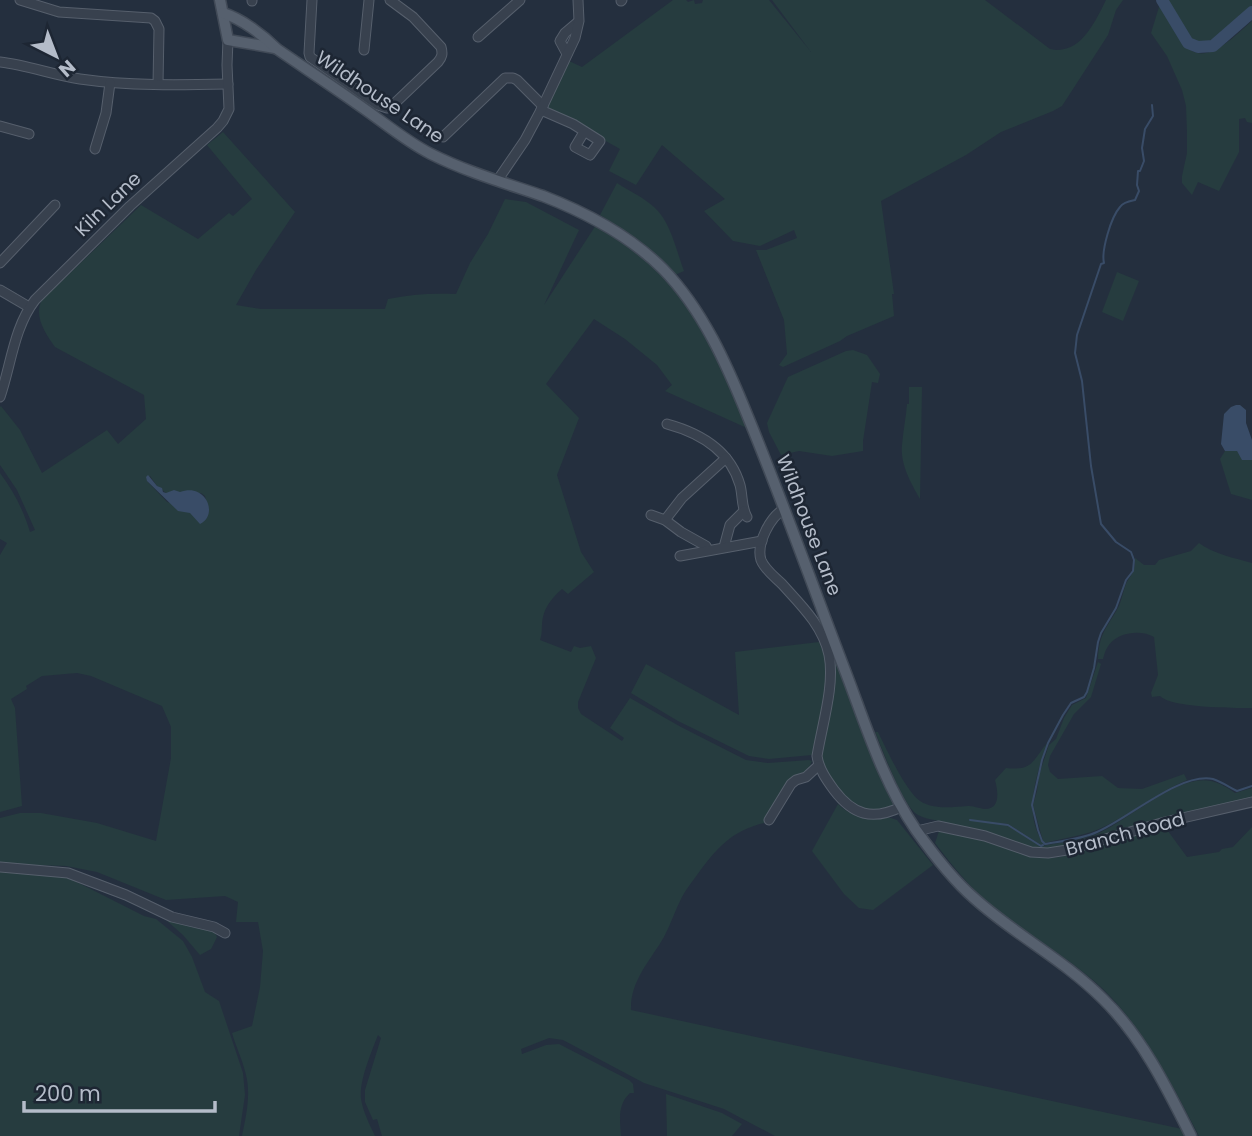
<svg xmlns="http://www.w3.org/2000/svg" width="1252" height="1136" font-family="Poppins,sans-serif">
	<rect width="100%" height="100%" fill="#242f3e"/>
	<g fill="#263c3f" fill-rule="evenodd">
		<path d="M673,0H686L688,2L694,0L695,4L702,3L703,0H769L811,52L772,0H985L1050,49C1080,56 1095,22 1106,0H1123L1116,10L1108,35L1062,106L1053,111L1001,132L966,155L881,201L894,294H892L894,316L847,336L840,341L783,367L779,365L787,354L784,320L756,250H766L797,238L794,230L760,246L733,241L704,211L725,199L662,145L636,185L609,171L620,149L547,108L569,61L582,67Z"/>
		<polygon points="1166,0 1252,0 1252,8 1218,38 1206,43 1191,41"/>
		<path d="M1162,5C1168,16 1181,45 1192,51C1211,62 1238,33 1252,21V123L1247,122L1245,118L1239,119V152L1219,191L1198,182L1192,195L1182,183V176L1187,153V133L1186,106L1182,90L1167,56L1151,33L1159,7Z"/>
		<path d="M223,132L295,212L256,270L236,305L261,309H385L388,299C411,294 432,293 456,294L470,263L488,234L505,199L526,202L579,230L544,305L596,225C615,237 633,248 649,263C697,307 723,370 749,429L665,391L672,385L657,365L625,339L594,319L546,384L579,418L557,475L581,552L594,572L568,594L562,589C554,596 545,606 543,617C541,625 543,632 540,640L571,652L574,646L580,648L591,646L596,658L578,702V708L581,714L622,741L624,738L610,728L630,698L681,727L746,760L768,763L809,760L812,761L807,773L769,816L764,823C731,831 717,848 697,875C692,882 686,889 682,897C675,910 671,924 664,937C650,961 630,981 631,1010L1182,1129L1186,1136H775L724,1109L644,1083L563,1040L549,1038L521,1049L522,1054L546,1045L559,1044L629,1080L633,1084L634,1093H630C617,1105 620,1120 621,1136H382L377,1119L373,1120L365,1102V1090L381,1038L378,1035C371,1053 359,1081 361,1099C363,1112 370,1125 375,1136H242C246,1116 251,1095 246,1075C243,1061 236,1047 232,1033L252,1026L260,987L263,951L258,922H236L238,902L225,896L166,900L97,872L66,866L37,865L0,866V818L20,813H41L97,823L156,841L171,758V727L162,706L91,676L77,673L42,676L26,686L27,689L11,699L15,708L22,806L0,812V555L7,543L0,539V473C14,492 23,509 30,532L35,530L17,490L0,465V407L1,406L20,430L42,473L107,430L118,444L146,419L144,395L55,347C46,334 33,316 42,300L141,205L198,239L229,213L233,216L252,199L207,145ZM150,476L157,486L166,493H201L205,496L209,513L167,502L147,481Z"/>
		<path d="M617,183C629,191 643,197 654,207C671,222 676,250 684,271L675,275C653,251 628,233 600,215Z"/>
		<polygon points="1117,272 1139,281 1123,321 1102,312"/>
		<polygon points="853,350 867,355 880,374 878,383 872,382 863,441 863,451 832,456 799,451 781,455 769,432 767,423 788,377 846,351"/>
		<path d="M909,387H922L920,499C911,483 900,464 902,445C903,431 906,418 907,404H909Z"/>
		<path d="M1235,450L1237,451C1242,459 1243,460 1252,460V500L1231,494L1220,459L1225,451Z"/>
		<path d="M1199,543C1213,554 1235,558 1252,563V708C1233,708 1171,708 1160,696L1152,697L1151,693L1158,675L1154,637C1141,629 1115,632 1107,648C1105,651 1104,655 1103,659H1098C1099,632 1108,627 1119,606C1122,599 1123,591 1126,584C1132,573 1135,572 1135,558L1144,565H1155L1159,560L1191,551Z"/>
		<polygon points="819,642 826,658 825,673 828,681 812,755 769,759 749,756 678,721 631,693 646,664 739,715 735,652"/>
		<polygon points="836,658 892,800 893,804 889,809 875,811 861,809 839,793 821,760 832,660"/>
		<path d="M1098,662L1101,664L1091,697L1074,714L1050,756L1048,765L1050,772L1058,779L1102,776L1118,788L1142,789L1184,774L1187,780C1156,793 1130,815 1099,829C1082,836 1063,838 1045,843L1043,841L1033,805L1037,791L1039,775L1049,745L1056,739L1064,718L1072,705L1086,698Z"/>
		<path d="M875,732H878C887,750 905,790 920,801C934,810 952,807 968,806C974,806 978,808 984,809C1001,810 998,791 995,780L1006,768C1032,771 1032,762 1047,743C1037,774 1022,814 1044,844L1041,845L1008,824L969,820L1008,825L1041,846C1058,843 1078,841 1094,835C1126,823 1177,773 1211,781C1220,783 1228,788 1235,793L1252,788V800L1111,837L1039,852L945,825L944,822C936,820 925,819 918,815C903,807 883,750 875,732Z"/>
		<path d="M838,804C860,825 874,811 897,820L933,865L873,910L859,908L844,894L812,851Z"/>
		<path d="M1165,827L1187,857L1219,852L1222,849L1233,847L1252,827V1136H1199C1172,1085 1145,1030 1103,989C1068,956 1025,934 988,903C968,885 952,865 935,843L939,831C954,833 969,835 983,840C1009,847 1032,861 1060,857Z"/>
		<polygon points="0,871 63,875 144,916 156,919 183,941 192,957 205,992 219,1001 243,1073 245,1095 239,1136 0,1136"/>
		<polygon points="166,920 191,927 214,931 217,937 211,949 200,955 183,935"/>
		<polygon points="666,1094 722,1113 742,1124 732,1136 667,1136"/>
	</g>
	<g fill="#394c67">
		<polygon points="1236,405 1240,405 1246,410 1246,423 1252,440 1252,460 1242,460 1237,451 1225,451 1221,444 1224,414 1231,407"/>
		<path d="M148,475L157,486L162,488L163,492L166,493L174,490L180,492C206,482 219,515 200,524L190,513L178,511L147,481L146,477Z"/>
	</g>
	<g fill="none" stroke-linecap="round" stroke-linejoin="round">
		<g stroke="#394c67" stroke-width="2">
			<path d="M1152,105L1153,116L1145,129L1142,148L1144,161L1140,171H1138L1137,185L1139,191L1135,200C1130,201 1123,202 1120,207C1111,217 1101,251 1104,263L1101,264L1077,335L1075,353L1082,381L1091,466L1101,524L1116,542L1131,552L1134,560L1133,571L1126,580L1116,608L1101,633L1098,642L1094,668L1087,692L1084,697L1071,703L1063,715L1048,743L1042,760L1032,805L1038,830L1042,841L1045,844C1062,841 1082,839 1097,832C1128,819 1180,772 1213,779C1222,782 1229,787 1237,791L1252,786"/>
			<polyline points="970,820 1008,825 1041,846 1043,845"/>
		</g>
		<polyline stroke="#394c67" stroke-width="12" points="1162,0 1188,43 1198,47 1213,46 1252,12"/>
		<g stroke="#565f6c" stroke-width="11">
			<g id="minor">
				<polyline points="20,0 59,12 151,18 155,21 159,29 158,84"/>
				<path d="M312,0L309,53L310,57L378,105L387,108L395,103L438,62C442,57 443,54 441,47L413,17L390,0"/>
				<polyline points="252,1 252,0"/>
				<polyline points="621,1 622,0"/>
				<polyline points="478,37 520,0"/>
				<polyline points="364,50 369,0"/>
				<polyline points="567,54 560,41 565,33 578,22"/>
				<path d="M0,62C27,65 53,75 80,79C129,86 179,85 228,84"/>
				<polyline points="541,110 573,124 600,141 590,155 575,147 584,132"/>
				<polyline points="0,126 29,134"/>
				<polyline points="443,137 505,78 513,78 517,80 543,106"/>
				<polyline points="95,149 106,113 110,83"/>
				<polyline points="497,181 525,140 541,110 575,38 579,21 578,0"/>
				<polyline points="0,263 55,205"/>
				<polyline points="0,290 29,307"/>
				<path d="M0,397C11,365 14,327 35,300L130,206L217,128L223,121L229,109L227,65L228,40"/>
				<path d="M667,424C700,433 730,450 740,485C743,496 741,507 747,517"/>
				<path d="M784,509C770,517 756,544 761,560C765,570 775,577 782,584C801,605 823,626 829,655C835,685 822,725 817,756C819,769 826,779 834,790C853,815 872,821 901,807"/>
				<polyline points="651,515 665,520 681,532 706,546 708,550"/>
				<polyline points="665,520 682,498 726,458"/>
				<polyline points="724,547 730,525 744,511"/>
				<polyline points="680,556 762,541"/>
				<polyline points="769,820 791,784 796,780 806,777 818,766"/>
				<polyline points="917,831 938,826 985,836 1031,852 1048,853 1067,850 1165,822 1252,802"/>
				<polyline points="0,867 68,873 126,895 172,917 214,927 225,933"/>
			</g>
		</g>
		<g stroke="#414a57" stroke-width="13">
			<g id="major">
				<polyline points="220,0 228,40 275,48"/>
				<path d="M223,13C242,19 263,35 277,49C306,69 335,88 363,108C386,124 407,142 431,154C467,172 505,183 543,196C587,213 629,235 663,269C703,310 727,365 748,417C784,504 815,593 849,681C868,732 885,785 916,830C933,854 952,879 974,898C1015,935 1063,959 1103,999C1142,1037 1167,1088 1191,1136"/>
			</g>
		</g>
		<use href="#minor" stroke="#38414e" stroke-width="9"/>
		<use href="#major" stroke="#56606e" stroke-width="10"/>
	</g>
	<g text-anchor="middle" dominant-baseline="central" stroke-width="5" stroke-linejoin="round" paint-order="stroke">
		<g font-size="19" fill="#b4bcc9" stroke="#1d2633">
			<text transform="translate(380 97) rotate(34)">Wildhouse Lane</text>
			<text transform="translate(108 204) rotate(-44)">Kiln Lane</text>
			<text transform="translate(809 525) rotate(69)">Wildhouse Lane</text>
			<text transform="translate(1125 834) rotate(-15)">Branch Road</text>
		</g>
	</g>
	<g transform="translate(56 56) rotate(138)" stroke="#1d2633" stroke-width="5" paint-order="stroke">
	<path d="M0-5L12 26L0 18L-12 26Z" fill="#b4bcc9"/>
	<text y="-10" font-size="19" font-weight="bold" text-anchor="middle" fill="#b4bcc9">N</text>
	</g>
	<path d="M24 1101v10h191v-10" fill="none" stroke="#b4bcc9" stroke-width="3.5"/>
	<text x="35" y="1101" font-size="21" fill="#b4bcc9" stroke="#1d2633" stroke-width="5" paint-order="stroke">200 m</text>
</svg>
